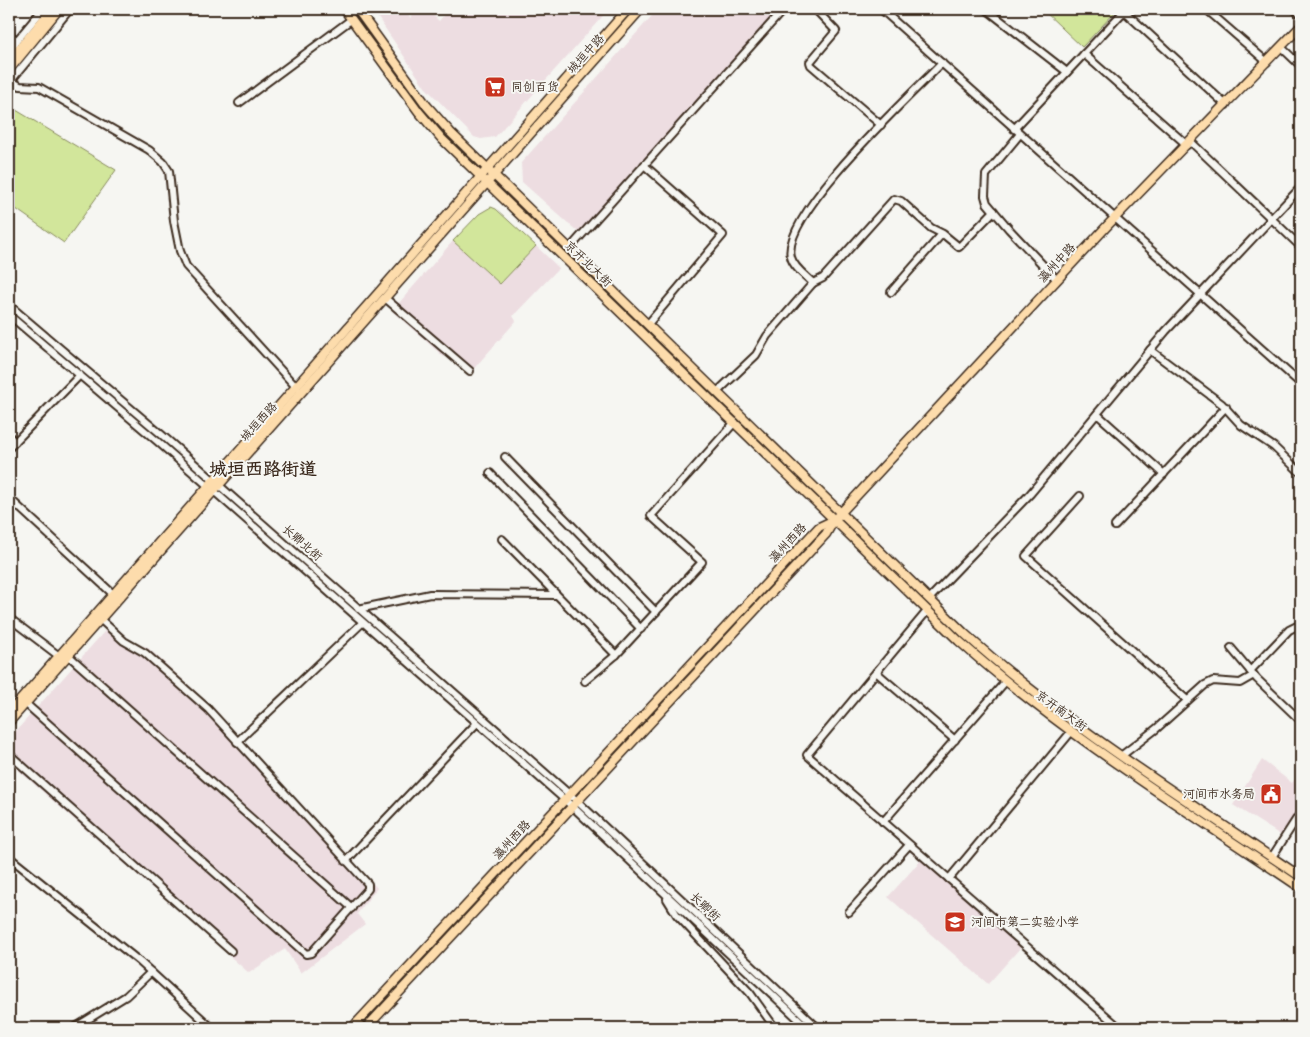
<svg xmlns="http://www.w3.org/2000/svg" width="1310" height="1037" font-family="Kalam,'LXGW WenKai TC',sans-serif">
	<rect width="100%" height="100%" fill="#f6f6f2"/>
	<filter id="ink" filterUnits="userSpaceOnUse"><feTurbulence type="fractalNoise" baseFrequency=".02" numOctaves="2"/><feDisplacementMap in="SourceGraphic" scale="10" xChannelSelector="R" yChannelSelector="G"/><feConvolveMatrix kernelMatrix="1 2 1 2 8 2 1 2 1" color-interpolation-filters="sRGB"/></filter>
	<g filter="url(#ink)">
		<g fill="#eddde1">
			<polygon points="372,9 403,9 410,18 422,9 427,9 439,21 449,9 609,9 495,137 481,139 474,137 425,87"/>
			<polygon points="658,9 778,9 578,232 522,182 521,163"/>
			<polygon points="453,241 500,284 536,246 559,268 513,316 516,321 469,374 447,354 444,357 392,311"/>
			<polygon points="111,624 131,643 147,647 196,692 377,888 357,914 365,924 301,973 285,949 249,973 9,762 9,739"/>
			<polygon points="1262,760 1292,783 1298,775 1301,778 1301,807 1282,836 1233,805"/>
			<polygon points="921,860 1021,947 988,984 888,897"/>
		</g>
		<g fill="#d2e69b" stroke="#86885c">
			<polygon points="1042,9 1118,9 1082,47"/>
			<polygon points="11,107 116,170 64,243 9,204 9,110"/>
			<polygon points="491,207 496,209 536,246 500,284 453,241 479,214"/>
		</g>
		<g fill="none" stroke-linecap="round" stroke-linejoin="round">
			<g stroke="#3b2a1e" stroke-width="10">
				<g id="minor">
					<polyline points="815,9 836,31 810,62 811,65 881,125"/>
					<polyline points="881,9 1301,384"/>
					<polyline points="986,9 1067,72"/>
					<polyline points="1206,9 1267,62"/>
					<polyline points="1294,9 1301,15"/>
					<polyline points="1124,11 1226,105"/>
					<polyline points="9,34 16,40"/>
					<polyline points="1281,47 1301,66"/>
					<polyline points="9,50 43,9"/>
					<polyline points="1084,54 1187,145"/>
					<polyline points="10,80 20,86 39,87 149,150 163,162 169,171 174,221 180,251 186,266 297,388"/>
					<polyline points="9,83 70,9"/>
					<polyline points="239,103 352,19"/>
					<polyline points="1014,129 1126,9"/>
					<polyline points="1020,134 986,175 985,196 987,203 1009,229 1057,280"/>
					<polyline points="1190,141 1301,247"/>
					<polyline points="644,165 723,235 648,324"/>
					<polyline points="570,248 784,9"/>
					<polyline points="813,283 823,278 894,199 901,201 931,228 943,234 959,247 994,211"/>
					<polyline points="891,292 942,234"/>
					<polyline points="385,298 470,371"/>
					<polyline points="9,305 162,435 577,801 818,1028"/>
					<polyline points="9,315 157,441 573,807 808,1028"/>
					<polyline points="1150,350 1222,404 1241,425 1274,447 1301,473"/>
					<path d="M717,392L756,355L767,336L813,283C806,276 793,267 791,257C780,215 912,94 942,63"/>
					<polyline points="1097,414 1164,474"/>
					<polyline points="9,436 15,442"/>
					<polyline points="9,448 80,375"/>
					<polyline points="505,457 656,612"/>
					<polyline points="490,473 641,629"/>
					<polyline points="1080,496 1026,556 1187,700"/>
					<polyline points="9,498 113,594"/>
					<polyline points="1115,526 1226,407"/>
					<polyline points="502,539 616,655"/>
					<polyline points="929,599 1030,494 1166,331 1301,187"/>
					<polyline points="358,609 430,594 556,595"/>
					<polyline points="928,610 807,755 1120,1028"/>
					<polyline points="9,618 59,656"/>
					<polyline points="1231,648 1257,679 1301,721"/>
					<polyline points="68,655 352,908"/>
					<polyline points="1250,671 1289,630 1301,624"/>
					<polyline points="876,672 955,740"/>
					<polyline points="585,681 616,655 702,562 651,516 735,422"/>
					<polyline points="25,703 306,954 311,953 368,889 368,884 208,709 145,653 124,641 100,619"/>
					<polyline points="237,742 362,623"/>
					<polyline points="9,754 231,951"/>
					<polyline points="1121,756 1156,729 1205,685 1213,681 1240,683 1254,675"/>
					<polyline points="883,822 1005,682"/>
					<polyline points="9,857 140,962 212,1028"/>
					<polyline points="1272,857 1301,812"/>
					<polyline points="346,861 477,723"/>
					<polyline points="949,879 1071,732"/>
					<polyline points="667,899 677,915 750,993 775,1028"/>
					<polyline points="849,912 909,845"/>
					<polyline points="74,1028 126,996 151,972"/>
				</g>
			</g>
			<g stroke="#3b2a1e" stroke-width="11">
				<g id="major">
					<path d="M344,9L419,112L442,139L959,641C1064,735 1185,809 1301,888"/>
					<path d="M357,9L427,106L450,132L965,634C1068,727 1187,800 1301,877"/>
					<polyline points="9,61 52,9"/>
					<polyline points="9,70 59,9"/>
					<polyline points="9,713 628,9"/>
					<polyline points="9,722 641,9"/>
					<polyline points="352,1028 819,527 834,520"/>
					<polyline points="366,1028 826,534 834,520 1107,226 1301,26"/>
				</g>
			</g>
			<use href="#minor" stroke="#f6f6f2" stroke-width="6"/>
			<use href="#major" stroke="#fddcac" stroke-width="8"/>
		</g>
	</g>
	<defs>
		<g id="supermarket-square" transform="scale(1.125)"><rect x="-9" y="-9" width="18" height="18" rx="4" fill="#c8321e" stroke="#f6f6f2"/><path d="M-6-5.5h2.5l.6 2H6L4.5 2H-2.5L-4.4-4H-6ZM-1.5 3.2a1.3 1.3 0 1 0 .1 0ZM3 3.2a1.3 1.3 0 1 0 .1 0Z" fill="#fff"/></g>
		<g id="civic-square" transform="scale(1.125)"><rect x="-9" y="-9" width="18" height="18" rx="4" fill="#c8321e" stroke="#f6f6f2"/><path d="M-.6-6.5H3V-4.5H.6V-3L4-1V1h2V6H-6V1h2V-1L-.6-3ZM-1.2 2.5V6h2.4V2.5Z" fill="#fff"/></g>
		<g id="school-square" transform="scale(1.125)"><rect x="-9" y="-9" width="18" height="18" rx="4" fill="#c8321e" stroke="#f6f6f2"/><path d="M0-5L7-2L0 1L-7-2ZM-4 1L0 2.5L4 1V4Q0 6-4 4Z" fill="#fff"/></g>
	</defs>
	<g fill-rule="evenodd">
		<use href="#supermarket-square" x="495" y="87"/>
		<use href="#civic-square" x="1271" y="794"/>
		<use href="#school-square" x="955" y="922"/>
	</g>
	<g text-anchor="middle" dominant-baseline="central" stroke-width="4" stroke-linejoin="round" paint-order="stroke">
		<g font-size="12" fill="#3b2a1e" stroke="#f6f6f2">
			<text transform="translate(586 54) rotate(-48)">城垣中路</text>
			<text transform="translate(1057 263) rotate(-47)">瀛州中路</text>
			<text transform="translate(588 264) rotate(44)">京开北大街</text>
			<text transform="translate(259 422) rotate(-48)">城垣西路</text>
			<text transform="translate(302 543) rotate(41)">长卿北街</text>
			<text transform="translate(788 543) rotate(-47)">瀛州西路</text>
			<text transform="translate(1061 711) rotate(36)">京开南大街</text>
			<text transform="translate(512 840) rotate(-47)">瀛州西路</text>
			<text transform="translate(705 907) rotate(43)">长卿街</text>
		</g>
		<g font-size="12" fill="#3b2a1e" stroke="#f6f6f2" text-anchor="start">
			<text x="511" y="87">同创百货</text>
			<text x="1255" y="794" text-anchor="end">河间市水务局</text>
			<text x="971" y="922">河间市第二实验小学</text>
		</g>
		<g font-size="18" font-weight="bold" fill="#3b2a1e" stroke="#f6f6f2">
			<text x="263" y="470">城垣西路街道</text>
		</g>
	</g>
	<rect width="1310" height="1037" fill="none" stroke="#f6f6f2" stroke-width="30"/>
	<rect x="15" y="15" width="1280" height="1007" fill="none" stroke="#3b2a1e" stroke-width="2" filter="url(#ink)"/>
</svg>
